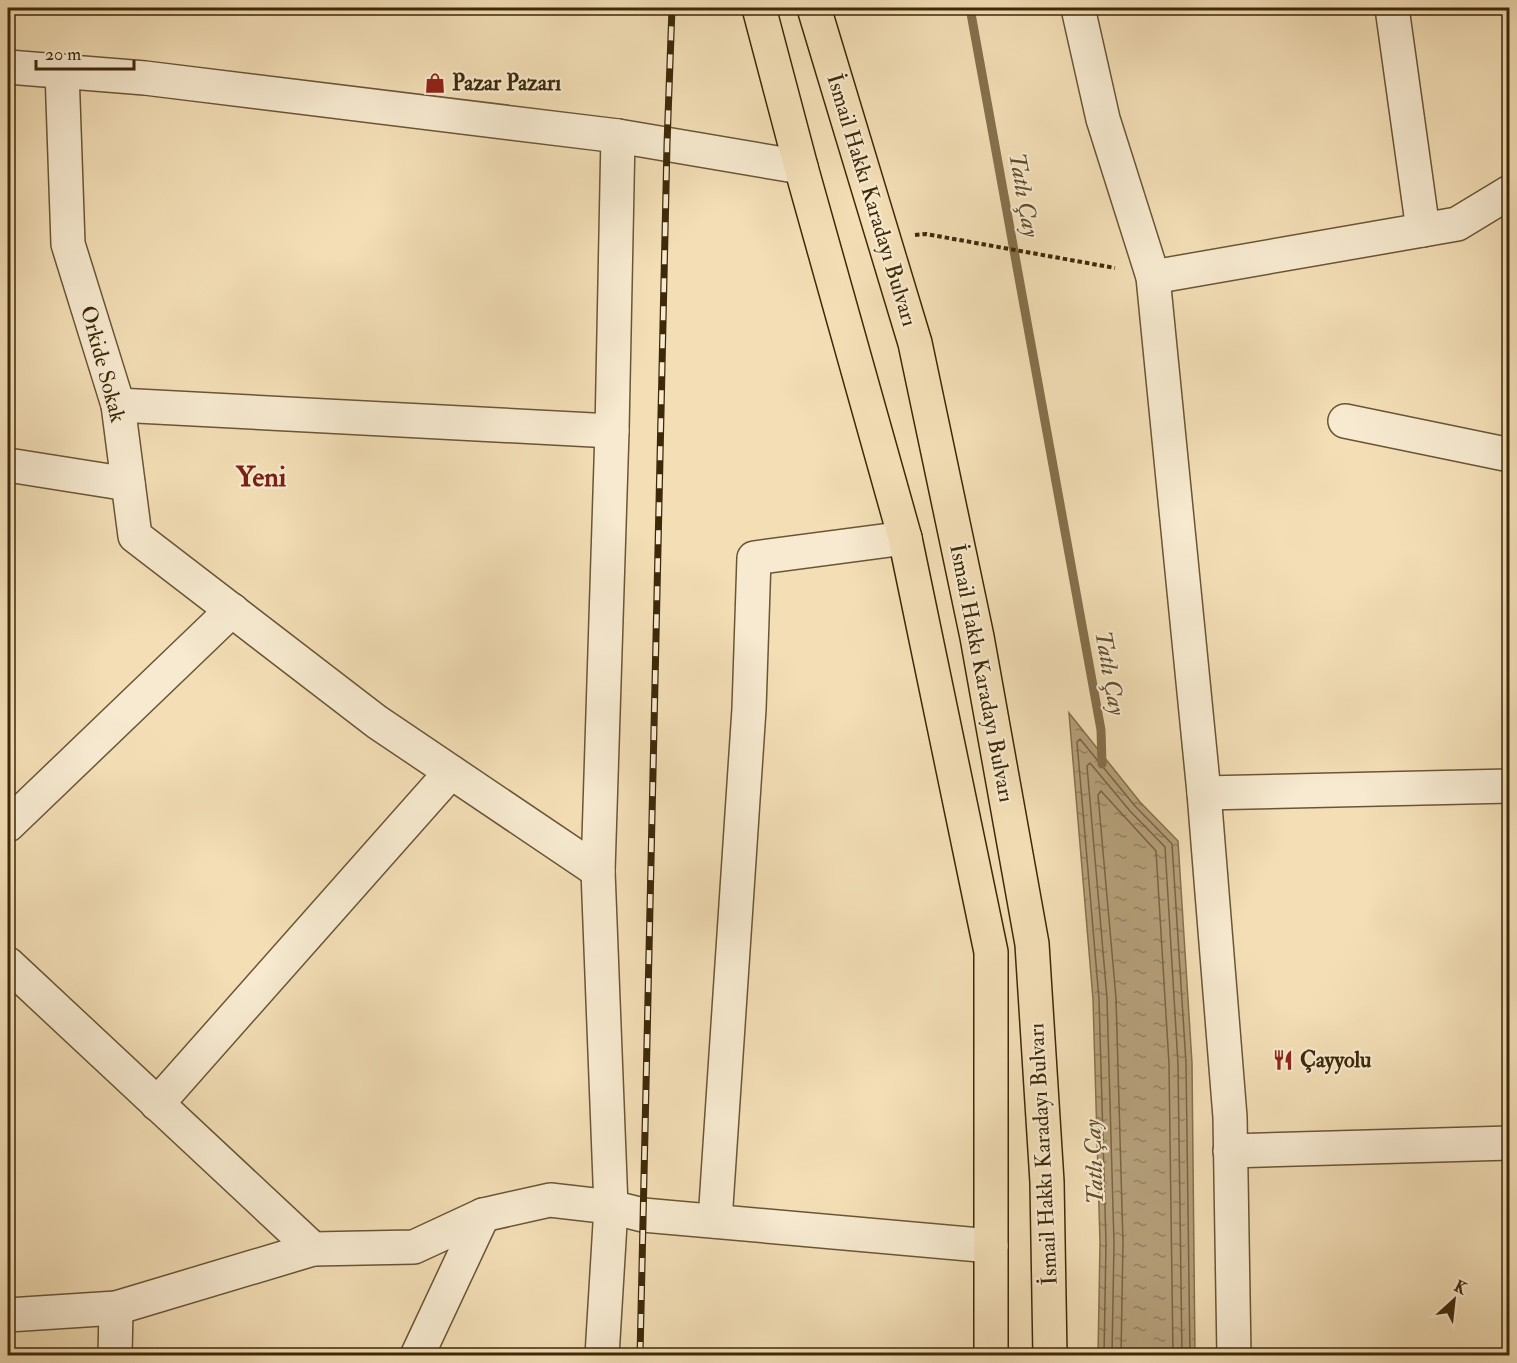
<svg xmlns="http://www.w3.org/2000/svg" width="1517" height="1363" font-family="'IM FELL Double Pica',serif">
	<defs>
		<pattern id="water-ripples" width="26" height="14" patternUnits="userSpaceOnUse" patternTransform="scale(1.5)"><rect width="26" height="14" fill="#b5a07b"/><path d="M2 4q2-2 4 0t4 0M15 11q2-2 4 0t4 0" fill="none" stroke="#948263"/></pattern>
	</defs>
	<rect width="100%" height="100%" fill="#f3deb6"/>
	<filter id="stains"><feTurbulence type="fractalNoise" baseFrequency=".00333" numOctaves="4"/><feColorMatrix values="0 0 0 0 .2 0 0 0 0 .09 0 0 0 0 .02 0 0 0 .5 -.17"/></filter>
	<radialGradient id="worn" r=".72"><stop offset=".6" stop-color="#630" stop-opacity="0"/><stop offset="1" stop-color="#630" stop-opacity=".3"/></radialGradient>
	<polygon fill="url(#water-ripples)" stroke="#85704d" stroke-width="1.5" points="1069,713 1140,802 1178,841 1192,1063 1195,1355 1098,1355 1100,1243 1093,999"/>
	<g fill="none" stroke-linecap="round" stroke-linejoin="round">
		<g stroke="#796442" stroke-width="1.5">
			<polyline points="1104,1356 1106,1243 1099,999 1077,742 1080,739 1135,806 1172,844 1186,1063 1190,1356"/>
			<polyline points="1112,1356 1114,1243 1107,998 1087,766 1090,763 1130,811 1165,847 1178,1064 1182,1356"/>
			<polyline points="1121,1356 1123,1243 1116,998 1098,795 1101,791 1156,851 1169,1064 1173,1356"/>
		</g>
		<polyline stroke="#85704d" stroke-width="9" points="970,8 1101,730 1102,764"/>
		<g stroke="#6a5634" stroke-width="36">
			<g id="minor">
				<polyline points="1078,8 1103,119 1153,277 1204,793 1230,1117 1234,1356"/>
				<polyline points="1392,8 1423,230"/>
				<polyline points="8,67 145,78 618,136 801,167"/>
				<polyline points="62,71 68,244 118,405 135,536 377,722 598,871"/>
				<polyline points="1153,277 1457,224 1510,192"/>
				<polyline points="118,405 612,431"/>
				<polyline points="1345,421 1510,455"/>
				<polyline points="8,465 128,484"/>
				<polyline points="1204,793 1510,786"/>
				<polyline points="8,825 232,610"/>
				<polyline points="8,964 313,1249 414,1247 483,1215 550,1200 611,1207 643,1215 991,1246"/>
				<polyline points="157,1104 451,772"/>
				<polyline points="1230,1151 1510,1143"/>
				<polyline points="715,1221 749,709 754,558 905,538"/>
				<polyline points="8,1315 116,1308 313,1249"/>
				<polyline points="115,1356 116,1308"/>
				<polyline points="417,1356 483,1215"/>
				<polyline points="602,1356 611,1207 598,871 612,431 618,136"/>
			</g>
		</g>
		<g stroke="#3d2908" stroke-width="36">
			<g id="highway">
				<polyline points="759,8 801,167 905,538 991,952 991,1356"/>
				<polyline points="814,8 915,343 977,637 1032,944 1047,1182 1050,1356"/>
			</g>
		</g>
		<polyline stroke="#3d2908" stroke-width="4" stroke-dasharray="4.5 3" stroke-linecap="butt" points="915,235 926,234 1115,268"/>
		<use href="#minor" stroke="#f7ead0" stroke-width="33"/>
		<use href="#highway" stroke="#f3deb6" stroke-width="33"/>
		<g stroke="#3d2908" stroke-width="7">
			<polyline id="rail" points="640,1356 667,144 672,8"/>
		</g>
		<use href="#rail" stroke="#f7ead0" stroke-width="4.5" stroke-dasharray="14" stroke-linecap="butt"/>
	</g>
	<defs>
		<g id="shop-bare" transform="scale(1.62)"><path d="M-5-2.5h2.3a2.7 3.5 0 0 1 5.4 0H5L5.5 6h-11ZM-1.5-2.5h3a1.5 2.3 0 0 0-3 0Z" fill="#8f2418" stroke="#f7ead0" stroke-width="2.5" paint-order="stroke"/></g>
		<g id="restaurant-bare" transform="scale(1.62)"><path d="M-5-6h1v4h1v-4h1v4h1v-4h1v5L-1.5 .5V6h-2V.5L-5-1ZM5-6V6H3V1.5H1.5Q1.5-4 5-6Z" fill="#8f2418" stroke="#f7ead0" stroke-width="2.5" paint-order="stroke"/></g>
	</defs>
	<g fill-rule="evenodd">
		<use href="#shop-bare" x="435" y="83"/>
		<use href="#restaurant-bare" x="1283" y="1060"/>
	</g>
	<g text-anchor="middle" dominant-baseline="central" stroke-width="4.5" stroke-linejoin="round" paint-order="stroke">
		<g font-size="22" font-weight="bold" fill="#3d2908" stroke="#f7ead0" text-anchor="start">
			<text x="452" y="83">Pazar Pazarı</text>
			<text x="1300" y="1060">Çayyolu</text>
		</g>
		<g font-size="22" fill="#3d2908" stroke="#f7ead0">
			<text transform="translate(872 200) rotate(73)">İsmail Hakkı Karadayı Bulvarı</text>
			<text transform="translate(103 364) rotate(75)">Orkide Sokak</text>
			<text transform="translate(982 673) rotate(79)">İsmail Hakkı Karadayı Bulvarı</text>
			<text transform="translate(1043 1154) rotate(-93)">İsmail Hakkı Karadayı Bulvarı</text>
		</g>
		<g font-size="24" font-style="italic" fill="#614d2a" stroke="#f7ead0">
			<text transform="translate(1024 195) rotate(80)">Tatlı Çay</text>
			<text transform="translate(1110 673) rotate(80)">Tatlı Çay</text>
			<text transform="translate(1094 1162) rotate(-92)">Tatlı Çay</text>
		</g>
		<g font-size="28" font-weight="bold" fill="#7a1f14" stroke="#f7ead0">
			<text x="261" y="477">Yeni</text>
		</g>
	</g>
	<rect width="1517" height="1363" fill="none" stroke="#f3deb6" stroke-width="30"/>
	<rect x="9" y="9" width="1499" height="1345" fill="none" stroke="#3d2908" stroke-width="3"/>
	<rect x="15" y="15" width="1487" height="1333" fill="none" stroke="#3d2908" stroke-width="1.5"/>
	<g transform="translate(1454 1300) rotate(27)" stroke="#f7ead0" stroke-width="4.5" paint-order="stroke">
	<path d="M0-4.5L10 22L0 15L-10 22Z" fill="#3d2908"/>
	<text y="-9" font-size="16" font-weight="bold" text-anchor="middle" fill="#3d2908">K</text>
	</g>
	<path d="M36 60v9h98v-9" fill="none" stroke="#3d2908" stroke-width="3"/>
	<text x="45" y="60" font-size="18" fill="#3d2908" stroke="#f7ead0" stroke-width="4.5" paint-order="stroke">20 m</text>
	<rect width="100%" height="100%" filter="url(#stains)"/>
	<rect width="100%" height="100%" fill="url(#worn)"/>
</svg>
